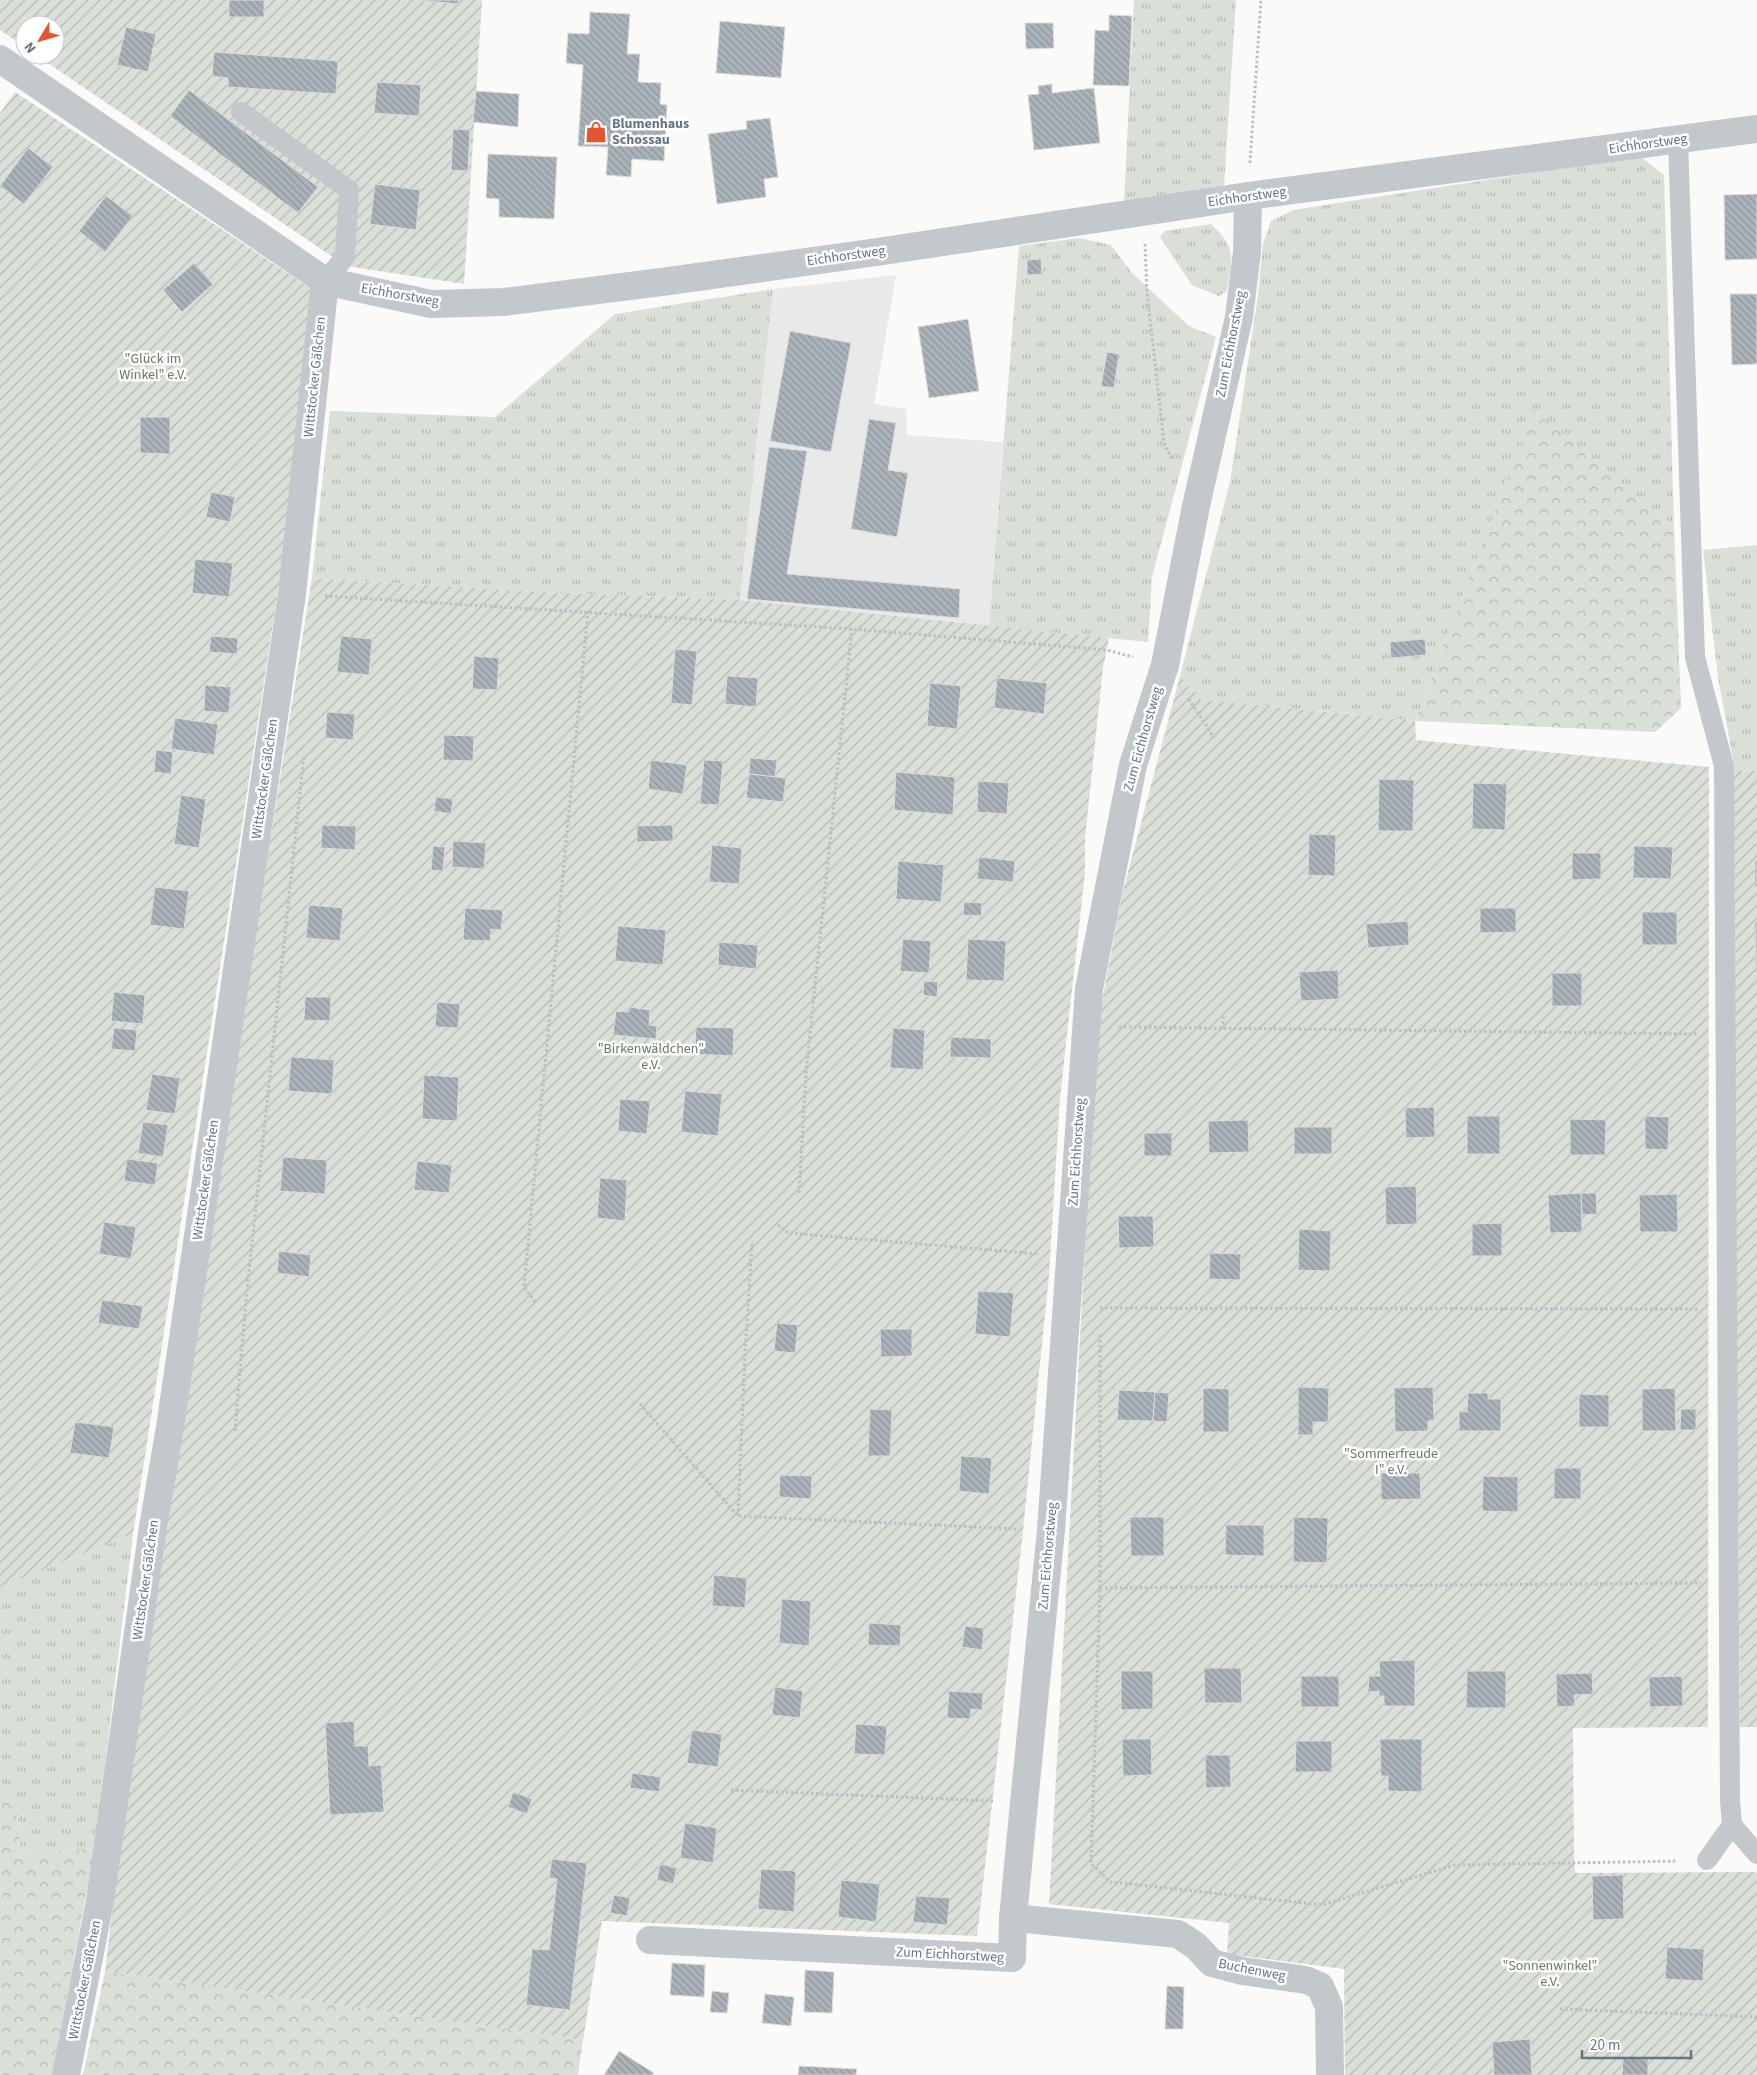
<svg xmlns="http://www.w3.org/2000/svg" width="1757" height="2075" font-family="'Source Sans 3',sans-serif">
	<defs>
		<pattern id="grass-tufts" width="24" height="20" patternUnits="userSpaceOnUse" patternTransform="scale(1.25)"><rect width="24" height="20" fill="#dadfd7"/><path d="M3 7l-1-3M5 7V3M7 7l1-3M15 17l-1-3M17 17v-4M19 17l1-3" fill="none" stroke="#b4b9b4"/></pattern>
		<pattern id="forest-crowns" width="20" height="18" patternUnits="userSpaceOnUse" patternTransform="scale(1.25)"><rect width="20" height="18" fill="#dadfd7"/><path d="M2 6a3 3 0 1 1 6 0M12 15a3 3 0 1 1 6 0" fill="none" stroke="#b4b9b4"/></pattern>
		<pattern id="garden-furrows" width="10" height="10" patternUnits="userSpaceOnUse" patternTransform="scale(1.25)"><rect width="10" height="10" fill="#dadfd7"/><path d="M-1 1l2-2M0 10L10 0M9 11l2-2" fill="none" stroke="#b4b9b4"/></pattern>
		<pattern id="building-back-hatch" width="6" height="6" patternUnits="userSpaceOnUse" patternTransform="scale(1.25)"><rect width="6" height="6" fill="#aab3b9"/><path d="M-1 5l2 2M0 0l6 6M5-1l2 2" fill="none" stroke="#8e969c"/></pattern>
	</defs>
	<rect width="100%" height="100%" fill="#fafaf8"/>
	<polygon fill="#e8e9e9" points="896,275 874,404 906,409 907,435 1003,442 989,626 740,600 773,289"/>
	<g fill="url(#grass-tufts)">
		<polygon points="1134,0 1236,0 1224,186 1124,202"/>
		<polygon points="1640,156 1664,175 1674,526 1533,411 1415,721 1198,699 1180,676 1230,482 1258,295 1263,244 1271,221 1293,210"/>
		<path d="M1211,224C1238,250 1232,257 1227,291L1219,296L1192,285L1160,237L1165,231Z"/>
		<polygon points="1080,238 1111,245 1132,273 1189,326 1216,337 1152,577 1148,642 989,626 1019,246"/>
		<polygon points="773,289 740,600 537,592 312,578 330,411 495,417 615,314"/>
		<polygon points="1757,545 1757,771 1735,770 1718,677 1703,550"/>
		<polygon points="133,1534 95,1848 21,1854 16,1802 0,1799 0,1587"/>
	</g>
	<g fill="url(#forest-crowns)">
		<polygon points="1533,410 1674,526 1681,708 1655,732 1415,721"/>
		<polygon points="0,1799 16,1802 21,1854 95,1848 52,2075 0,2075"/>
		<polygon points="105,1971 583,2040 578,2075 83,2075"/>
	</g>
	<g fill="url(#garden-furrows)">
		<polygon points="0,0 482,0 464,284 346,266 36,55 55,55 55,25 25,25 25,47 0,30"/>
		<polygon points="15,92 310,288 304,410 276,604 133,1534 0,1587 0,113"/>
		<polygon points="312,578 537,592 740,600 1109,638 1103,668 1085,838 1085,873 1060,1098 1049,1275 1022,1540 977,1936 602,1921 583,2040 105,1971 155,1562"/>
		<polygon points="1180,676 1198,699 1415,721 1416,740 1709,767 1708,1727 1573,1728 1574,1858 1575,1873 1757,1872 1757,2075 1345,2075 1344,1969 1227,1954 1229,1923 1049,1904 1097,1028 1122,895"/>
		<polygon points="1732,770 1757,771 1757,1727 1740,1727"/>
	</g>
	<g fill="url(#building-back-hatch)" stroke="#dcdcda">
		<rect x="229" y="0" width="35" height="17"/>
		<polygon points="418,0 459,0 458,4"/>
		<polygon points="590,12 630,14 627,54 640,54 638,82 661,83 660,104 667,105 664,161 632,159 631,177 606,175 608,147 578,146 583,65 566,63 568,33 589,34"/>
		<polygon points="1109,15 1132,16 1129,86 1093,85 1095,30 1109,31"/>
		<polygon points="720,21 785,27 781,78 716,73"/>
		<polygon points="1025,23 1053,23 1054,48 1026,49"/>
		<polygon points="126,27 156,34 148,72 117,65"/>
		<polygon points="214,52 338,61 336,94 228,87 228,78 212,76"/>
		<polygon points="377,82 421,85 419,116 374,113"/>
		<polygon points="1052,84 1052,93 1094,88 1100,143 1034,150 1028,95 1039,94 1038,86"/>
		<polygon points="189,90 318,187 298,213 170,116"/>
		<polygon points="476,91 519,94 518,127 473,122"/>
		<polygon points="770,118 778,177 764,179 766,197 717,204 708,134 747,129 746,121"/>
		<polygon points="453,129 470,130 468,171 451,170"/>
		<polygon points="28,148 53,167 24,204 0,186"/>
		<polygon points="488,154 557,157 554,219 499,217 499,199 486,198"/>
		<polygon points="375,184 420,190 416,230 370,224"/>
		<polygon points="1757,194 1757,259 1725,260 1724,195"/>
		<polygon points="106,196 133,216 105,252 79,231"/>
		<polygon points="1041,259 1042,274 1027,275 1027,260"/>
		<polygon points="194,263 213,284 182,312 163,290"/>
		<polygon points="1730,294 1757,294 1757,364 1732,365"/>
		<polygon points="968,319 979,391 929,398 918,327"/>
		<polygon points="790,331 851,343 831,452 770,441"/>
		<polygon points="1107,352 1119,354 1114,388 1101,386"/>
		<polygon points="140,417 170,417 170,454 140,453"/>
		<polygon points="869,419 896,423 888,470 908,473 897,537 851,529"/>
		<polygon points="769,447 807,451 787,574 960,589 959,618 747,599"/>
		<polygon points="211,492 235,497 230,522 206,517"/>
		<polygon points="195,559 233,563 229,597 192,593"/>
		<polygon points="211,636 238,638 237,654 209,652"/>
		<polygon points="341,636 372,639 369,675 337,672"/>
		<polygon points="1425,639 1426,655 1391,658 1390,642"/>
		<polygon points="675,649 697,651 692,705 671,703"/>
		<polygon points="474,656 499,658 497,690 472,689"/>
		<polygon points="727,676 758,678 756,707 725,704"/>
		<polygon points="997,678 1047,683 1044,714 994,708"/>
		<polygon points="930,683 961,686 957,729 927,726"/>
		<polygon points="205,685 231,687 229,713 204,711"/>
		<polygon points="327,712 355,714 353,740 325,738"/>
		<polygon points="175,718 218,724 214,755 171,749"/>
		<polygon points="444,735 474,736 473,761 443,760"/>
		<polygon points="156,750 173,752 171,774 154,772"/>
		<polygon points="750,758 777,760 775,777 749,774"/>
		<polygon points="651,760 687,765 683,794 648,789"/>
		<polygon points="704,760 723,761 719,805 700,804"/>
		<polygon points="896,772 955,777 953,815 894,810"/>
		<polygon points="749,774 786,778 783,802 746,798"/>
		<polygon points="1379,779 1414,780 1413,831 1378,831"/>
		<polygon points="978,781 1009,783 1007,814 977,812"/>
		<polygon points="1473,783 1507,784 1505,830 1472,829"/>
		<polygon points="181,795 206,799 199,848 174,844"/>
		<polygon points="436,797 453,799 451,814 434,811"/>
		<polygon points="322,825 356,826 355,850 321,848"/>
		<polygon points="673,825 673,841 637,842 637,826"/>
		<polygon points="1309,834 1336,835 1335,876 1308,875"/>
		<polygon points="453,841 486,843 484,869 452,867"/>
		<polygon points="712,845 742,848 739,884 709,882"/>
		<polygon points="433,846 445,847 443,871 431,870"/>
		<polygon points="1634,846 1673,847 1671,879 1633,878"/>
		<polygon points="1572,853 1601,853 1601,879 1572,880"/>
		<polygon points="979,857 1015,861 1013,882 977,879"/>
		<rect x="1755" y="860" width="2" height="27"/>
		<polygon points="898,861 944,865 941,902 896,899"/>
		<polygon points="155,887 189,891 184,929 150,925"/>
		<polygon points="964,902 982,903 981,916 963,915"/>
		<polygon points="309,905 343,908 340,941 306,938"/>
		<polygon points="465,908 503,910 501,930 491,929 490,941 463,940"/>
		<polygon points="1480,908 1516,908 1516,932 1480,933"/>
		<rect x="1642" y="912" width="35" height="33"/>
		<polygon points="1408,921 1409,945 1368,948 1366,924"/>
		<polygon points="1755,921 1757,921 1757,974 1756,974"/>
		<polygon points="618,926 666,930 663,965 615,961"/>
		<polygon points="903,939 931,941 929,973 900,971"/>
		<polygon points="968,939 1006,941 1004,981 966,980"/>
		<polygon points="719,942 758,945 756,969 718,965"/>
		<polygon points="1338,970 1339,999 1301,1001 1299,972"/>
		<rect x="1552" y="973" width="30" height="33"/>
		<polygon points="924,981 938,982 937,997 923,995"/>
		<polygon points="114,992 145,995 143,1024 111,1021"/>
		<polygon points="305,997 331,997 330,1021 304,1020"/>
		<polygon points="437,1002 460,1004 458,1028 435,1027"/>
		<polygon points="629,1007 650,1010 649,1025 657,1026 656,1039 613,1035 616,1011 629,1012"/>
		<polygon points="696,1027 734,1028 733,1056 695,1054"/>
		<polygon points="114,1028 137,1030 135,1051 111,1049"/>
		<polygon points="893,1028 925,1030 923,1070 890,1068"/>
		<polygon points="951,1037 991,1039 991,1058 950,1057"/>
		<polygon points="291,1057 334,1060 332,1094 288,1091"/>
		<polygon points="152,1074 180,1078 175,1114 146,1110"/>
		<polygon points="424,1075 459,1077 457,1121 422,1119"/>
		<polygon points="685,1091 722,1094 718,1136 681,1132"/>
		<polygon points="620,1099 650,1101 647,1134 618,1131"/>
		<polygon points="1434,1107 1435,1137 1406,1138 1405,1108"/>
		<rect x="1467" y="1116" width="33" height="38"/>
		<polygon points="1645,1116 1669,1117 1668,1150 1645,1149"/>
		<polygon points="1570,1119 1606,1120 1605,1155 1570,1155"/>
		<polygon points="1248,1120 1249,1152 1209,1153 1208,1121"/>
		<polygon points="143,1122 168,1125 163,1157 138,1153"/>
		<rect x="1294" y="1127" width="38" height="27"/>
		<rect x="1144" y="1133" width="28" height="23"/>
		<polygon points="283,1157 327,1160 325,1194 280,1191"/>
		<polygon points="127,1159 158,1163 155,1185 124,1181"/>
		<polygon points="417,1161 452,1165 449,1193 414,1190"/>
		<polygon points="600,1178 627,1180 625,1221 597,1218"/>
		<polygon points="1416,1186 1417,1224 1386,1225 1385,1187"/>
		<polygon points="1581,1193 1596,1193 1597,1214 1582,1215"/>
		<polygon points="1581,1193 1582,1232 1550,1233 1548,1195"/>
		<polygon points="1677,1194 1678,1232 1640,1232 1639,1195"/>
		<polygon points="1118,1216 1153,1216 1154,1247 1119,1248"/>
		<polygon points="104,1222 136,1227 131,1259 99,1254"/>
		<polygon points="1502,1223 1502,1256 1472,1256 1472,1224"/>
		<polygon points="1299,1229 1331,1231 1330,1271 1298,1270"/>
		<polygon points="279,1251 311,1255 309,1277 277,1273"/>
		<polygon points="1210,1253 1241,1254 1240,1280 1209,1279"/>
		<polygon points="978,1291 1014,1293 1010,1337 975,1334"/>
		<polygon points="102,1300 143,1306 139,1329 98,1323"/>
		<polygon points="777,1323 798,1325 795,1353 774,1351"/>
		<polygon points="880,1329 912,1329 912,1356 881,1357"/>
		<polygon points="1298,1387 1329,1388 1328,1422 1313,1422 1313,1435 1298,1435"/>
		<polygon points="1433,1387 1434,1420 1428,1421 1428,1431 1395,1432 1394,1388"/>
		<polygon points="1203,1388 1229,1389 1229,1432 1203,1432"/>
		<polygon points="1675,1388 1676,1431 1642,1431 1642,1389"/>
		<polygon points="1119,1390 1155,1392 1153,1421 1117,1420"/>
		<polygon points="1155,1392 1169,1393 1167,1422 1153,1421"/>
		<polygon points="1468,1393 1488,1393 1488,1399 1501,1399 1501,1431 1459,1431 1459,1411 1467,1412"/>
		<polygon points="1579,1394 1609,1395 1609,1427 1579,1427"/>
		<polygon points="870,1409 892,1410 890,1456 868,1456"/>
		<polygon points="1681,1409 1696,1409 1696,1430 1680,1430"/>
		<polygon points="75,1422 114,1427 109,1458 70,1453"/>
		<polygon points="961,1456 992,1458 989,1494 959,1491"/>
		<rect x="1554" y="1468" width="27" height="31"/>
		<polygon points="1381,1473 1420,1473 1421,1499 1381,1500"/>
		<polygon points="780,1475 812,1476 811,1499 779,1497"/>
		<polygon points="1483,1476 1518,1477 1518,1512 1482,1511"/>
		<polygon points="1130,1517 1164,1517 1164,1556 1131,1556"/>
		<polygon points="1294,1517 1328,1518 1327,1563 1293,1562"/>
		<polygon points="1226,1525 1264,1525 1264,1556 1225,1555"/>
		<polygon points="714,1575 747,1578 745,1608 712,1606"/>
		<polygon points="782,1599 811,1601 809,1646 779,1643"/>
		<polygon points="869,1623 901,1625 900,1646 868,1645"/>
		<polygon points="965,1626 984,1628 982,1650 962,1647"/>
		<polygon points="1415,1660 1415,1706 1384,1706 1384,1696 1379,1696 1379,1691 1368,1692 1369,1676 1380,1676 1379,1661"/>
		<polygon points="1204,1668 1241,1668 1242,1703 1205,1703"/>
		<polygon points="1121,1671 1153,1671 1153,1709 1121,1710"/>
		<polygon points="1467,1671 1506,1671 1506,1708 1466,1708"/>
		<polygon points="1592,1673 1593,1694 1574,1695 1575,1706 1557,1707 1556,1674"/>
		<rect x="1301" y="1676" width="38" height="31"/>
		<polygon points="1682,1676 1683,1706 1650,1707 1649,1677"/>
		<polygon points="775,1687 803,1691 800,1718 772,1715"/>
		<polygon points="949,1691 983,1693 982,1710 971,1709 970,1719 947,1718"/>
		<polygon points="354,1721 355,1746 368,1746 369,1766 381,1765 384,1812 330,1815 325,1723"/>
		<polygon points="856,1724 887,1726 885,1755 854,1754"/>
		<polygon points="692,1730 722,1734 718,1767 687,1763"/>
		<polygon points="1122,1739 1151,1739 1152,1775 1123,1776"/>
		<polygon points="1380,1739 1422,1739 1422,1792 1388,1791 1388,1776 1381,1776"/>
		<polygon points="1296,1741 1332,1741 1332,1772 1295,1772"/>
		<polygon points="1205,1755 1230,1755 1231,1787 1206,1788"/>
		<polygon points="632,1773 661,1777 659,1792 630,1788"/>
		<polygon points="513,1792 532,1799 527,1814 508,1807"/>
		<polygon points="685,1823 717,1828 713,1863 680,1858"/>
		<polygon points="552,1859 587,1863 570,2010 526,2005 532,1949 549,1950 557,1879 549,1878"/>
		<polygon points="660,1864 677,1868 673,1884 657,1880"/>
		<polygon points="761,1869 796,1871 794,1912 758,1909"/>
		<polygon points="1623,1875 1624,1919 1593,1920 1592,1876"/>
		<polygon points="841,1880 880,1884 876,1922 838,1917"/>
		<polygon points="614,1895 630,1898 627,1916 610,1913"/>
		<polygon points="916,1896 950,1898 947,1925 913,1922"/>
		<polygon points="1667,1947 1704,1949 1703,1981 1665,1979"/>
		<polygon points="672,1963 705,1965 704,1997 670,1995"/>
		<polygon points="805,1970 834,1972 832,2013 804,2012"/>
		<polygon points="1167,1986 1184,1987 1183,2029 1165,2029"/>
		<polygon points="712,1991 729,1993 727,2013 710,2012"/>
		<polygon points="765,1994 794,1997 791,2026 762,2023"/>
		<polygon points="1530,2039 1532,2075 1494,2075 1492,2042"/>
		<polygon points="619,2051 654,2073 653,2075 604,2075"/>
		<polygon points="1623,2058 1648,2059 1648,2075 1622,2075"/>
		<polygon points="799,2066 857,2069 856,2075 798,2075"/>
	</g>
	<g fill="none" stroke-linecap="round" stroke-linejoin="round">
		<g stroke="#bbbfc2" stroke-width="3" stroke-dasharray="2.5 2.5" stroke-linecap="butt">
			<polyline points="1250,163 1261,0"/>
			<polyline points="1145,244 1147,293 1164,443 1172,459"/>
			<polyline points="325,596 852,629 1107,650 1133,657"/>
			<polyline points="1189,699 1214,738"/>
			<polyline points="1119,1027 1698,1034"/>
			<polyline points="1222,1029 1224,1015"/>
			<polyline points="799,1193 806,1073 852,629"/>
			<polyline points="778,1225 788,1233 1039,1254"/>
			<polyline points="535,1302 524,1287 588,611"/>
			<polyline points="1100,1308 1699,1309"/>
			<polyline points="1100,1335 1100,1588 1091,1864 1111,1882 1322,1905 1455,1865 1678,1861"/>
			<polyline points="640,1404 738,1516 1018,1529"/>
			<polyline points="235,1431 246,1300 304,755"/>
			<polyline points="738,1516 745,1354 752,1241"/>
			<polyline points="1100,1588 1701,1583"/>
			<polyline points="731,1790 993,1801"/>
			<polyline points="1560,2009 1757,2017"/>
		</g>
		<g stroke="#c3c8cc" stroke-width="20">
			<polyline points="241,112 349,190 345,257 325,281"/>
			<polyline points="1678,140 1695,657 1724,766 1730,1801 1732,1825 1757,1854"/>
			<polyline points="1707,1860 1732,1825"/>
		</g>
		<g stroke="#c3c8cc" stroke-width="28">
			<polyline points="0,59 325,281 431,304 504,302 669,281 877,252 1248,196 1757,129"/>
			<polyline points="1013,1918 1178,1934 1196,1946 1212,1963 1242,1971 1306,1980 1320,1986 1329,2007 1330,2075"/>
			<polyline points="650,1940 1012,1958 1013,1918 1024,1803 1051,1530 1089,989 1133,765 1165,665 1196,506 1239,317 1247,252 1248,196"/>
			<polyline points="66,2075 100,1901 153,1527 170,1427 292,594 325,281"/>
		</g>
	</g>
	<defs>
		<g id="shop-bare" transform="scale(1.725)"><path d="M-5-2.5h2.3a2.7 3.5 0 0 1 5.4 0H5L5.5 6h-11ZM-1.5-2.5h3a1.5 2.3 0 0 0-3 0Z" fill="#e4572e" stroke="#fff" stroke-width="2.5" paint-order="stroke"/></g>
	</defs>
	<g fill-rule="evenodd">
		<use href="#shop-bare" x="596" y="132"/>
	</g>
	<g text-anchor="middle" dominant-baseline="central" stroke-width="5" stroke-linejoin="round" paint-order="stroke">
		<g font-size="14" font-weight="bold" fill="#657683" stroke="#fff" text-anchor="start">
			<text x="612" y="124">Blumenhaus<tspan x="612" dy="16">Schossau</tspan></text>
		</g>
		<g font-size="14" fill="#657683" stroke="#fff">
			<text transform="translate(1648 144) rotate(-8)">Eichhorstweg</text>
			<text transform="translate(1247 197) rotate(-8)">Eichhorstweg</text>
			<text transform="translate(846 256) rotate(-8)">Eichhorstweg</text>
			<text transform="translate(400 295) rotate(10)">Eichhorstweg</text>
			<text transform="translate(1231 344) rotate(-79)">Zum Eichhorstweg</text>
			<text transform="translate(315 377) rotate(-84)">Wittstocker Gäßchen</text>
			<text transform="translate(1143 739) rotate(-74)">Zum Eichhorstweg</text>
			<text transform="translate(265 779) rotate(-82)">Wittstocker Gäßchen</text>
			<text transform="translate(1077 1152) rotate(-86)">Zum Eichhorstweg</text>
			<text transform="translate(206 1180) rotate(-82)">Wittstocker Gäßchen</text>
			<text transform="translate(1048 1556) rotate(-85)">Zum Eichhorstweg</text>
			<text transform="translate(146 1580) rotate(-82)">Wittstocker Gäßchen</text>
			<text transform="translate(950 1955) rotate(3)">Zum Eichhorstweg</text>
			<text transform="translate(1252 1970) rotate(11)">Buchenweg</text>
			<text transform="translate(85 1980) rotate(-79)">Wittstocker Gäßchen</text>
		</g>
		<g font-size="14" fill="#687a64" stroke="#fff">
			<text x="153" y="359">"Glück im<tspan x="153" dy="16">Winkel" e.V.</tspan></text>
			<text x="651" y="1049">"Birkenwäldchen"<tspan x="651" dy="16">e.V.</tspan></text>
			<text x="1391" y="1454">"Sommerfreude<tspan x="1391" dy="16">I" e.V.</tspan></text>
			<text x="1550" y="1966">"Sonnenwinkel"<tspan x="1550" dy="16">e.V.</tspan></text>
		</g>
	</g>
	<g transform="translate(40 40) rotate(232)"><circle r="24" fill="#ffffff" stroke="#c1c8cd"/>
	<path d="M0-4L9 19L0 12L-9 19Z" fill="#e4572e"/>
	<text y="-8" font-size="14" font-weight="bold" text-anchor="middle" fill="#657683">N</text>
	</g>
	<path d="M1582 2050v8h109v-8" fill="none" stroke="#657683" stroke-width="2.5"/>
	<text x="1590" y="2050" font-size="15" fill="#657683" stroke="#ffffff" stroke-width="4" paint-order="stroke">20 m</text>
</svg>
